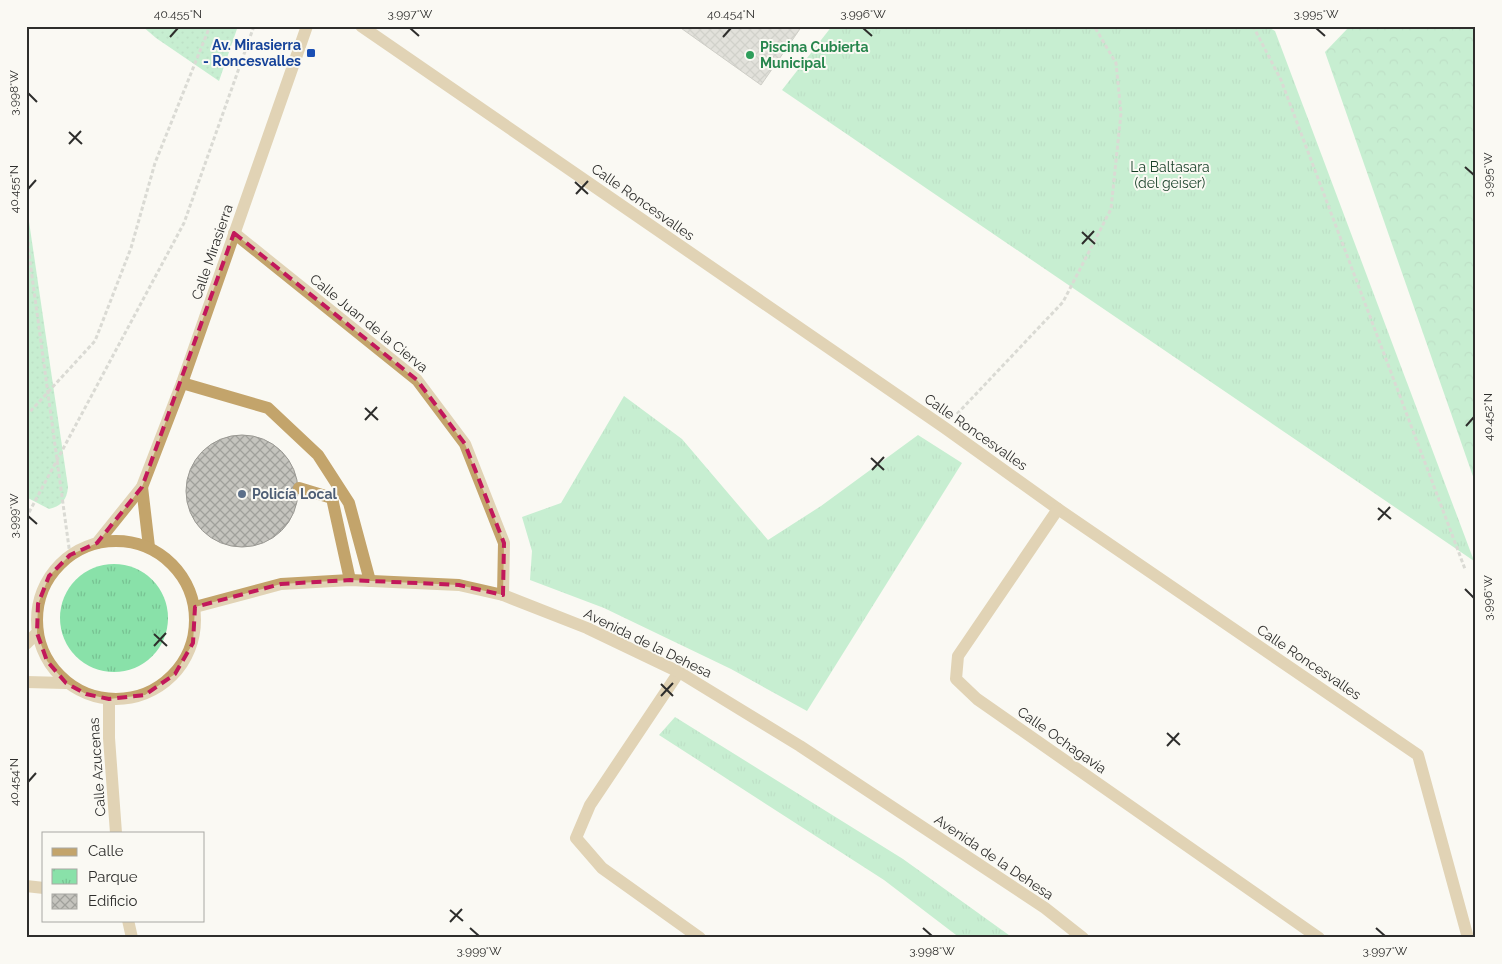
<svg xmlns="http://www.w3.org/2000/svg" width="1502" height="964" font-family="Raleway,sans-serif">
	<defs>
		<pattern id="grass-dots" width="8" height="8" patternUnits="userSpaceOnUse" patternTransform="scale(1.25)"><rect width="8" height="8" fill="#89e1a9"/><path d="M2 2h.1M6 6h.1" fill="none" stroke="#77c192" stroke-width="1.8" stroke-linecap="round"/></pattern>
		<pattern id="forest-crowns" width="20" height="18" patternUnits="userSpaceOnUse" patternTransform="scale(1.25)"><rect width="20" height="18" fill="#89e1a9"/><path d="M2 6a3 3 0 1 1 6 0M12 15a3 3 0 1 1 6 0" fill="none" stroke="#77c192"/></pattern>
		<pattern id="park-tufts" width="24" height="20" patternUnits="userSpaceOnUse" patternTransform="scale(1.25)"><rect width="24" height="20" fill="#89e1a9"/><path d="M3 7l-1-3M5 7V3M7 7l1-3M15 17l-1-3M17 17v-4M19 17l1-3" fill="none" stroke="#77c192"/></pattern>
		<pattern id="building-cross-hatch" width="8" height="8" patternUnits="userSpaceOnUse" patternTransform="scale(1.25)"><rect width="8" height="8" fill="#c5c4be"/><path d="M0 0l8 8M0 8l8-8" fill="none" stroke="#a0a09b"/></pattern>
	</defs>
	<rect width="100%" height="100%" fill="#faf9f3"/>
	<g fill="url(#grass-dots)">
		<polygon points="142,26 238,26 219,81 156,38"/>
		<path d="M26,201L68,487C67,500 61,506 49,509L26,497Z"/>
	</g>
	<polygon fill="url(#forest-crowns)" points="1350,26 1476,26 1476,485 1325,52"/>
	<g fill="url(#park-tufts)">
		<polygon points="832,26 1266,26 1275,31 1474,561 782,90"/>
		<polygon points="624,396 682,439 768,540 821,506 918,435 962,463 807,711 731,669 604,608 530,580 532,551 522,517 561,503"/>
		<circle cx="114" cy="618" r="54"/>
		<polygon points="675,717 903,859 1013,938 960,938 884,880 659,735"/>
	</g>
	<g fill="url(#building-cross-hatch)" stroke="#999892">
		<polygon points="678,26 802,26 761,85"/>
		<circle cx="242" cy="491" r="56"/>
	</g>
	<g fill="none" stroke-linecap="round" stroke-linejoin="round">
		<g stroke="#b4b4af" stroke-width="3" stroke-dasharray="4 2.5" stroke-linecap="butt">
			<polyline points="1253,26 1281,80 1465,569"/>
			<polyline points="26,203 29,254 70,555"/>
			<polyline points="957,414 1063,302 1111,209 1121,113 1116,63 1094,26"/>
			<polyline points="26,416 95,341 131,248 155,163 210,26"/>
			<polyline points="26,518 184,223 254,26"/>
		</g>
		<g stroke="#c3a46b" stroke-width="12">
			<polyline points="182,383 268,408 318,455 349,503 370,581"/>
			<polyline points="299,488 332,498 350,580"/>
		</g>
		<g stroke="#c3a46b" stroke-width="12">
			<polyline points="361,26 945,428 1058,509 1418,755 1468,938"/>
			<polyline points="234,233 417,380 465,444 504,543 503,595"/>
			<polyline points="1058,509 958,656 956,679 977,699 1319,938"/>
			<polyline points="679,672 590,805 576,838 602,868 700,938"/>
			<polyline points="109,699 109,738 116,833"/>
			<polyline points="26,886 44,888"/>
			<polyline points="128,920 132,938"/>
		</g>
		<g stroke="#c3a46b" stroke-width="12">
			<polyline points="142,487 149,547"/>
			<circle cx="116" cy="620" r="79"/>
			<polyline points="97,543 142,487 182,383 307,26"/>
			<polyline points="195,607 281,584 350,580 459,585 503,595 587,628 679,672 800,746 1045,908 1083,938"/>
			<polyline points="26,644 37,633"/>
			<polyline points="26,682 66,683"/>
		</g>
	</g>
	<path d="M0 0H1502V964H0ZM234,233L417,380L465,444L504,543L503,595L459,585L350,580L281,584L195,607L193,643L175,674L145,695L109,699L86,694L66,683L47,661L37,633L38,604L49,576L70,555L97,543L142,487Z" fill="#faf9f3" fill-opacity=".55" fill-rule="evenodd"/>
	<path fill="none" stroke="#c2185b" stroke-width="4" stroke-dasharray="10 6" stroke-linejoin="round" d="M234,233L417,380L465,444L504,543L503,595L459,585L350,580L281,584L195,607L193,643L175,674L145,695L109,699L86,694L66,683L47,661L37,633L38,604L49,576L70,555L97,543L142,487Z"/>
	<path fill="none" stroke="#2e2e2c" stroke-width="2" d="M410,28L419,36M863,28L872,36M1316,28L1325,36M170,37L178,28M723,37L731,28M28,93L37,102M69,132L82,144M69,144L81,131M1465,167L1474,175M575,182L588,194M28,189L36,180M576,194L588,181M1082,232L1095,244M1082,244L1094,231M365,408L378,420M365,420L377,407M1466,426L1474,417M871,458L884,470M872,470L884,457M1378,508L1391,519M28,516L37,524M1378,520L1390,507M1465,589L1474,598M154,634L167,646M154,646L166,633M661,684L673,696M661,696L673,683M1167,733L1180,745M1167,746L1179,733M28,782L36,773M450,910L463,921M450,922L462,909M470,928L479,936M923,928L932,936M1376,928L1385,936"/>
	<rect fill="#1a4fb4" stroke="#faf9f3" stroke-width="2" x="306" y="48" width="10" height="10" rx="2.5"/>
	<circle fill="#2e9e5b" stroke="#faf9f3" stroke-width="2" cx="750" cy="55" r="5"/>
	<circle fill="#5c6f8a" stroke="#faf9f3" stroke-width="2" cx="242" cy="494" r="5"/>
	<g text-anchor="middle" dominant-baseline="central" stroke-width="4" stroke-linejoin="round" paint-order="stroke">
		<g font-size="14" font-weight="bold" fill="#164399" stroke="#faf9f3" text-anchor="end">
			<text x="301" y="45">Av. Mirasierra<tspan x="301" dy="16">- Roncesvalles</tspan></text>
		</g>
		<g font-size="14" font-weight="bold" fill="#27864d" stroke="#faf9f3" text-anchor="start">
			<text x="760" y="47">Piscina Cubierta<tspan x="760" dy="16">Municipal</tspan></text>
		</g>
		<g font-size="14" fill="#173f27" stroke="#faf9f3">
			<text x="1170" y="167">La Baltasara<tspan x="1170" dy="16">(del geiser)</tspan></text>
		</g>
		<g font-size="14" fill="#2e2e2c" stroke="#faf9f3">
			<text transform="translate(643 202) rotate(35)">Calle Roncesvalles</text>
			<text transform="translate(212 252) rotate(-71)">Calle Mirasierra</text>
			<text transform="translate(369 323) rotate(39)">Calle Juan de la Cierva</text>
			<text transform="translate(976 432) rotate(35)">Calle Roncesvalles</text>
			<text transform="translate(648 643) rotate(26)">Avenida de la Dehesa</text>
			<text transform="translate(1309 662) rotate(34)">Calle Roncesvalles</text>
			<text transform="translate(1062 740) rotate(35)">Calle Ochagavia</text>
			<text transform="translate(97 767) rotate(-94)">Calle Azucenas</text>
			<text transform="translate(994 857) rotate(34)">Avenida de la Dehesa</text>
		</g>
		<g font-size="14" font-weight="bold" fill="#4e5e75" stroke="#faf9f3" text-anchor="start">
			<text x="252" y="494">Policía Local</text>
		</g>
	</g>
	<rect width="1502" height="964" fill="none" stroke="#faf9f3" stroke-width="55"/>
	<rect x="42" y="832" width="162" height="90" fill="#faf9f3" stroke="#a8a8a3"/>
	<rect x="52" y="848" width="25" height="8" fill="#c3a46b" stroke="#a8a8a3"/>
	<text x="88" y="856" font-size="15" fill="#2e2e2c">Calle</text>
	<rect x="52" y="869" width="25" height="15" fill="url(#park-tufts)" stroke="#a8a8a3"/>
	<text x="88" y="882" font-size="15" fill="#2e2e2c">Parque</text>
	<rect x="52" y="894" width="25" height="15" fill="url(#building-cross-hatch)" stroke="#a8a8a3"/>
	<text x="88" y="906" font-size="15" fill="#2e2e2c">Edificio</text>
	<rect x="28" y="28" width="1446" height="908" fill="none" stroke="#2e2e2c" stroke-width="2"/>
	<g font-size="12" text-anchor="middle" fill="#2e2e2c">
		<text x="178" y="18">40.455°N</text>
		<text x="410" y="18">3.997°W</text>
		<text x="731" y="18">40.454°N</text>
		<text x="863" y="18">3.996°W</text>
		<text x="1316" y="18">3.995°W</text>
		<text transform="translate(14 93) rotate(-90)" y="4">3.998°W</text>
		<text transform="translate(1488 175) rotate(-90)" y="4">3.995°W</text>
		<text transform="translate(14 189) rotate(-90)" y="4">40.455°N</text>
		<text transform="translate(1488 417) rotate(-90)" y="4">40.452°N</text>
		<text transform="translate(14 516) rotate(-90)" y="4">3.999°W</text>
		<text transform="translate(1488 598) rotate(-90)" y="4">3.996°W</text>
		<text transform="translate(14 782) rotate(-90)" y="4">40.454°N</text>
		<text x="479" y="955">3.999°W</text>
		<text x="932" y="955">3.998°W</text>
		<text x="1385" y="955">3.997°W</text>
	</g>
</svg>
